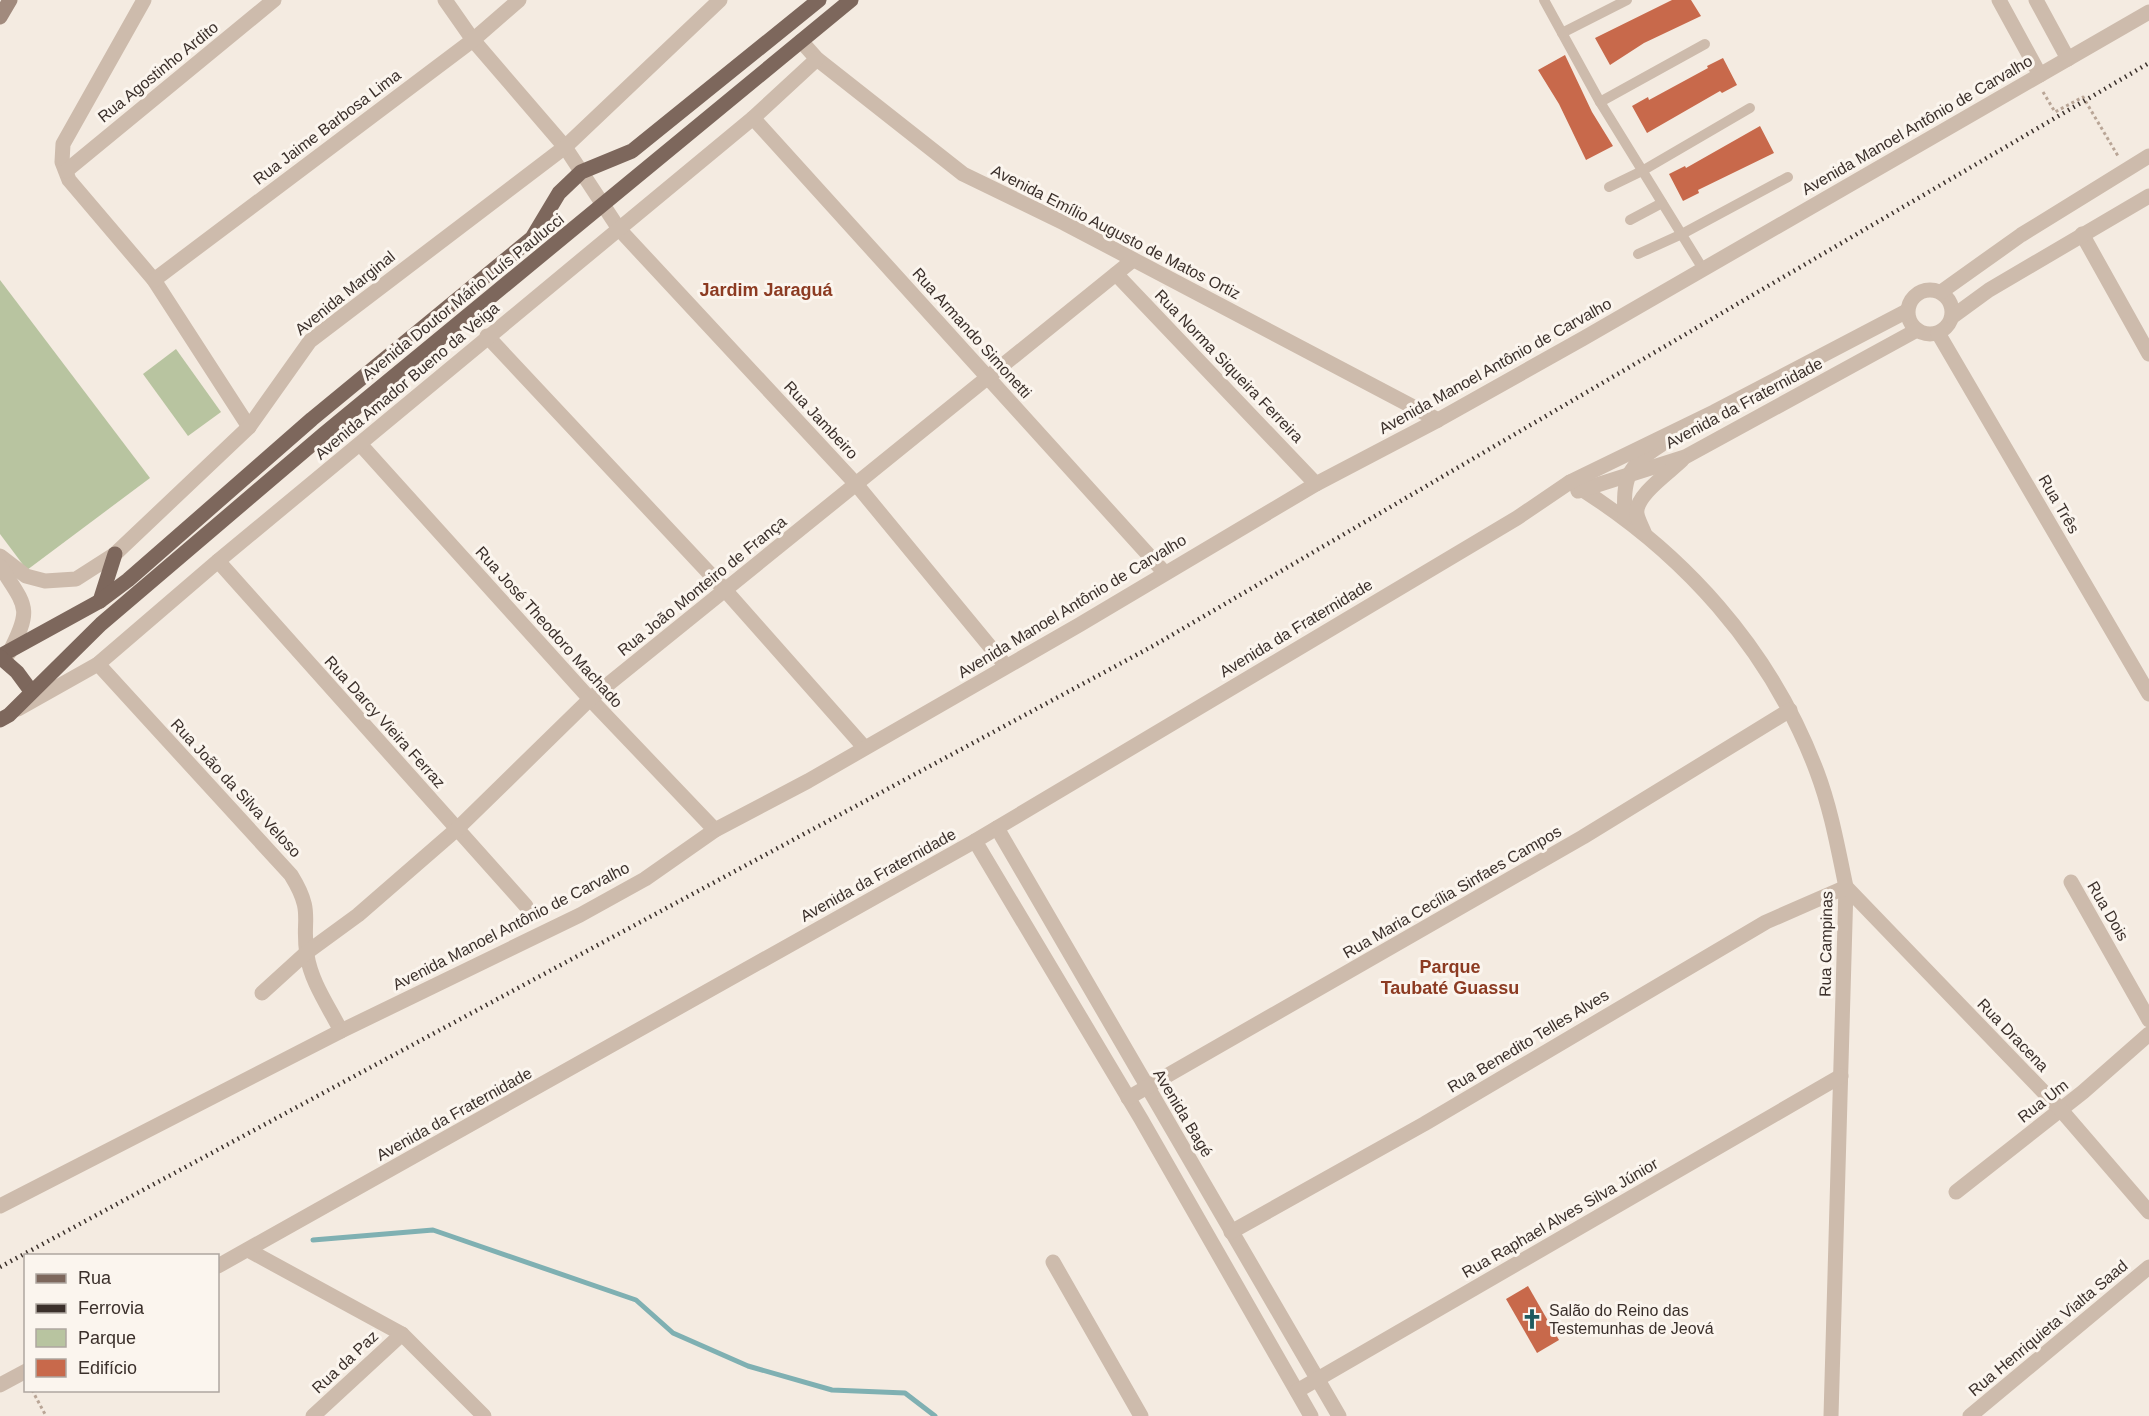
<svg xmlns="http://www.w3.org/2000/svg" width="2149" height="1416" font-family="Arial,sans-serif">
	<rect width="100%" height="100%" fill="#f4ebe1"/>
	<g fill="#b8c4a0">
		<polygon points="0,280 150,478 27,570 0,534"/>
		<polygon points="176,349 221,412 188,436 143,374"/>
	</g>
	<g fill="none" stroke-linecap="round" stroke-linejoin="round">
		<polyline stroke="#7fb0b2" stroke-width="5" points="313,1240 433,1230 636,1300 673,1333 748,1366 832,1390 905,1393 935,1416"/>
	</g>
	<g fill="#c8694b">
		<polygon points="1672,0 1691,0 1701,16 1644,43 1610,65 1595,38"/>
		<polygon points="1565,55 1592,112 1613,146 1586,160 1559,104 1538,70"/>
		<polygon points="1723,58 1737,85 1722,93 1720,91 1647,133 1632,106 1648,97 1649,100 1708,68 1707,66"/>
		<polygon points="1760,126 1774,153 1698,190 1699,193 1683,201 1669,174 1685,166 1686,168"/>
		<polygon points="1528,1286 1559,1340 1537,1353 1506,1299"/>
	</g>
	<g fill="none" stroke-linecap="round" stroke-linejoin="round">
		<g stroke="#b9a596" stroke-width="3" stroke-dasharray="3 3" stroke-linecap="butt">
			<polyline points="2043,92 2055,112 2083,97 2118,156"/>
			<polyline points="32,1390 46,1416"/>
		</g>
		<g stroke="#cdbbac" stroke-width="10">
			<polyline points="1544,0 1600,102 1703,269"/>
			<polyline points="1562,33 1627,0"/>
			<polyline points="1600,102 1705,44"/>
			<polyline points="1609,187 1642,171 1750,108"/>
			<polyline points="1630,220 1662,203"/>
			<polyline points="1638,254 1682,234 1788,177"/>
		</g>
		<g stroke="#cdbbac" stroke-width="15">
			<polyline points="144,0 63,144 62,162 69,180 154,280 249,427"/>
			<polyline points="445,0 473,40 565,147 619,229 856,484 1006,666"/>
			<polyline points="1999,0 2040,75"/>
			<polyline points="2036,0 2068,59"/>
			<polyline points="801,41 817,59 963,174 1064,223 1438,420"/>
			<polyline points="753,118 1164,572"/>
			<polyline points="66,171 274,0"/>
			<polyline points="2082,234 2149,354"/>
			<polyline points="1116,274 1316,484"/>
			<polyline points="154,280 473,40 519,0"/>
			<circle cx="1930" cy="312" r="22"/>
			<polyline points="1941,292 2021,235 2149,156"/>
			<polyline points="1952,317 1989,290 2149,196"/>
			<polyline points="1938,333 2149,694"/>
			<polyline points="487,336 725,590 864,747"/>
			<polyline points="360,444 590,699 715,830"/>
			<path d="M1570,482C1682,550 1771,649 1817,772C1831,809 1838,849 1846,887L1831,1416"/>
			<polyline points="1578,491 1685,457 1917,330"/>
			<path d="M1625,518C1623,479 1626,467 1661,445"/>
			<path d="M1644,532C1642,527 1638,520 1637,514C1634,496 1670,472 1682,460"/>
			<polyline points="0,556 26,576 45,581 76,579 115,554 249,427 310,341 565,147 720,0"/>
			<polyline points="218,561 526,906"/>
			<path d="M0,566C26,607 33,607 9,653"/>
			<path d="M98,664L291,875C315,914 301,918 307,955C311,982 329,1007 341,1031"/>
			<polyline points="18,709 98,664 218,561 753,118 817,59"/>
			<polyline points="997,828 1339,1416"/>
			<polyline points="975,841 1141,1119 1311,1416"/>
			<polyline points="2071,882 2149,1020"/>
			<polyline points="262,993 306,953 358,915 457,829 590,699 1133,260"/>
			<polyline points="1128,1098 1583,837 1790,710"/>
			<polyline points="1956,1192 2083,1092 2149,1034"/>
			<polyline points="0,1206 341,1031 580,915 645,879 715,830 808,781 1079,625 1316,484 1438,420 1584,338 2149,12"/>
			<polyline points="1231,1232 1424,1124 1766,922 1846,887 2061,1110 2149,1212"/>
			<polyline points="248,1250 402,1334 484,1416"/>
			<polyline points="1053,1262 1141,1416"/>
			<polyline points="218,1266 975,841 1517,518 1570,482 1714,412 1907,311"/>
			<polyline points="0,1385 26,1371"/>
			<polyline points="1297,1391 1841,1076"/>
			<polyline points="313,1416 402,1334"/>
			<polyline points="1970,1416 2149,1267"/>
		</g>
		<polyline stroke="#a18a7d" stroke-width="15" points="0,17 10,0"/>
		<g stroke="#7d675c" stroke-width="15">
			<polyline points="100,601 115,554"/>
			<polyline points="0,656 100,601 128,580 312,419 532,238 559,193 581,172 632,151 819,0"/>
			<polyline points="0,657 17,672 31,691"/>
			<polyline points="0,720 9,715 101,624 324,434 851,0"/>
		</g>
		<polyline stroke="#3b302b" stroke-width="4.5" stroke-dasharray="1.5 4.5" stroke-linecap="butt" points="0,1267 1153,646 2149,63"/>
	</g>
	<defs>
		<g id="church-bare" transform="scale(1.62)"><path d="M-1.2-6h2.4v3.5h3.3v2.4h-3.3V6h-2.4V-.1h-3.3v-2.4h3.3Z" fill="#1f5a5e" stroke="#fbf5ee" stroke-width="2.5" paint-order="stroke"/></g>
	</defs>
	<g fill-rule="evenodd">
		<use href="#church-bare" x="1532" y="1319"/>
	</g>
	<g text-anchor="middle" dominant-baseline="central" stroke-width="6" stroke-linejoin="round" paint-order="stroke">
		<g font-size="16" fill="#3b302b" stroke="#fbf5ee">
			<text transform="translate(158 72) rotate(-39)">Rua Agostinho Ardito</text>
			<text transform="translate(1917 125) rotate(-30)">Avenida Manoel Antônio de Carvalho</text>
			<text transform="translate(327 127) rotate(-37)">Rua Jaime Barbosa Lima</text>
			<text transform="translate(1116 232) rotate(27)">Avenida Emílio Augusto de Matos Ortiz</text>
			<text transform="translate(345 293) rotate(-39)">Avenida Marginal</text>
			<text transform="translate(463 297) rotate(-39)">Avenida Doutor Mário Luís Paulucci</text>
			<text transform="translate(972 333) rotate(48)">Rua Armando Simonetti</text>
			<text transform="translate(1229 366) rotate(46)">Rua Norma Siqueira Ferreira</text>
			<text transform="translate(1495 366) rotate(-29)">Avenida Manoel Antônio de Carvalho</text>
			<text transform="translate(407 381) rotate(-40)">Avenida Amador Bueno da Veiga</text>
			<text transform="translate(1744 403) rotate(-28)">Avenida da Fraternidade</text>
			<text transform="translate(821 420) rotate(47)">Rua Jambeiro</text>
			<text transform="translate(2059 504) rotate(60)">Rua Três</text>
			<text transform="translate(702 586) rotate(-39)">Rua João Monteiro de França</text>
			<text transform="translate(1072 606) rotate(-31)">Avenida Manoel Antônio de Carvalho</text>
			<text transform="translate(549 627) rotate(48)">Rua José Theodoro Machado</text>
			<text transform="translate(1296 628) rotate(-31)">Avenida da Fraternidade</text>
			<text transform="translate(385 722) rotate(48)">Rua Darcy Vieira Ferraz</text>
			<text transform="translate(236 788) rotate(47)">Rua João da Silva Veloso</text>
			<text transform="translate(878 875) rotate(-29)">Avenida da Fraternidade</text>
			<text transform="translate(1452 892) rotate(-30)">Rua Maria Cecília Sinfaes Campos</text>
			<text transform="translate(2108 911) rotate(60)">Rua Dois</text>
			<text transform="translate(511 926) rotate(-27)">Avenida Manoel Antônio de Carvalho</text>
			<text transform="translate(1826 944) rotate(-89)">Rua Campinas</text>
			<text transform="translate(2013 1035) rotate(46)">Rua Dracena</text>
			<text transform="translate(1528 1041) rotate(-31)">Rua Benedito Telles Alves</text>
			<text transform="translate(2043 1101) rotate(-38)">Rua Um</text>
			<text transform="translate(1183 1113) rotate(59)">Avenida Bagé</text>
			<text transform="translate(454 1114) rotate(-29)">Avenida da Fraternidade</text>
			<text transform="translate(1560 1218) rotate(-30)">Rua Raphael Alves Silva Júnior</text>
			<text transform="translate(2048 1328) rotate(-40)">Rua Henriquieta Vialta Saad</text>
			<text transform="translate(345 1362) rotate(-43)">Rua da Paz</text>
		</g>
		<g font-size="16" fill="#3b302b" stroke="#fbf5ee" text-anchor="start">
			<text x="1549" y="1310">Salão do Reino das<tspan x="1549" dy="18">Testemunhas de Jeová</tspan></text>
		</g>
		<g font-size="18" font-weight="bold" fill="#8c3b22" stroke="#fbf5ee">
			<text x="766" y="290">Jardim Jaraguá</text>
			<text x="1450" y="967">Parque<tspan x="1450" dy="21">Taubaté Guassu</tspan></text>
		</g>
	</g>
	<rect x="24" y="1254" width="195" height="138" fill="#fbf5ee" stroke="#aea6a0" stroke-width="1.5"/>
	<rect x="36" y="1274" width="30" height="9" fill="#7d675c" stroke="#aea6a0" stroke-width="1.5"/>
	<text x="78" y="1284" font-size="18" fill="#3b302b">Rua</text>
	<rect x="36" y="1304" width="30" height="9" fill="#3b302b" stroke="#aea6a0" stroke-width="1.5"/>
	<text x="78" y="1314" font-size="18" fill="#3b302b">Ferrovia</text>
	<rect x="36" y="1329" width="30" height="18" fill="#b8c4a0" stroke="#aea6a0" stroke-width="1.5"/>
	<text x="78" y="1344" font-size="18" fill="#3b302b">Parque</text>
	<rect x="36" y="1359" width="30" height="18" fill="#c8694b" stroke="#aea6a0" stroke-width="1.5"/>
	<text x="78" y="1374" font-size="18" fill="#3b302b">Edifício</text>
</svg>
